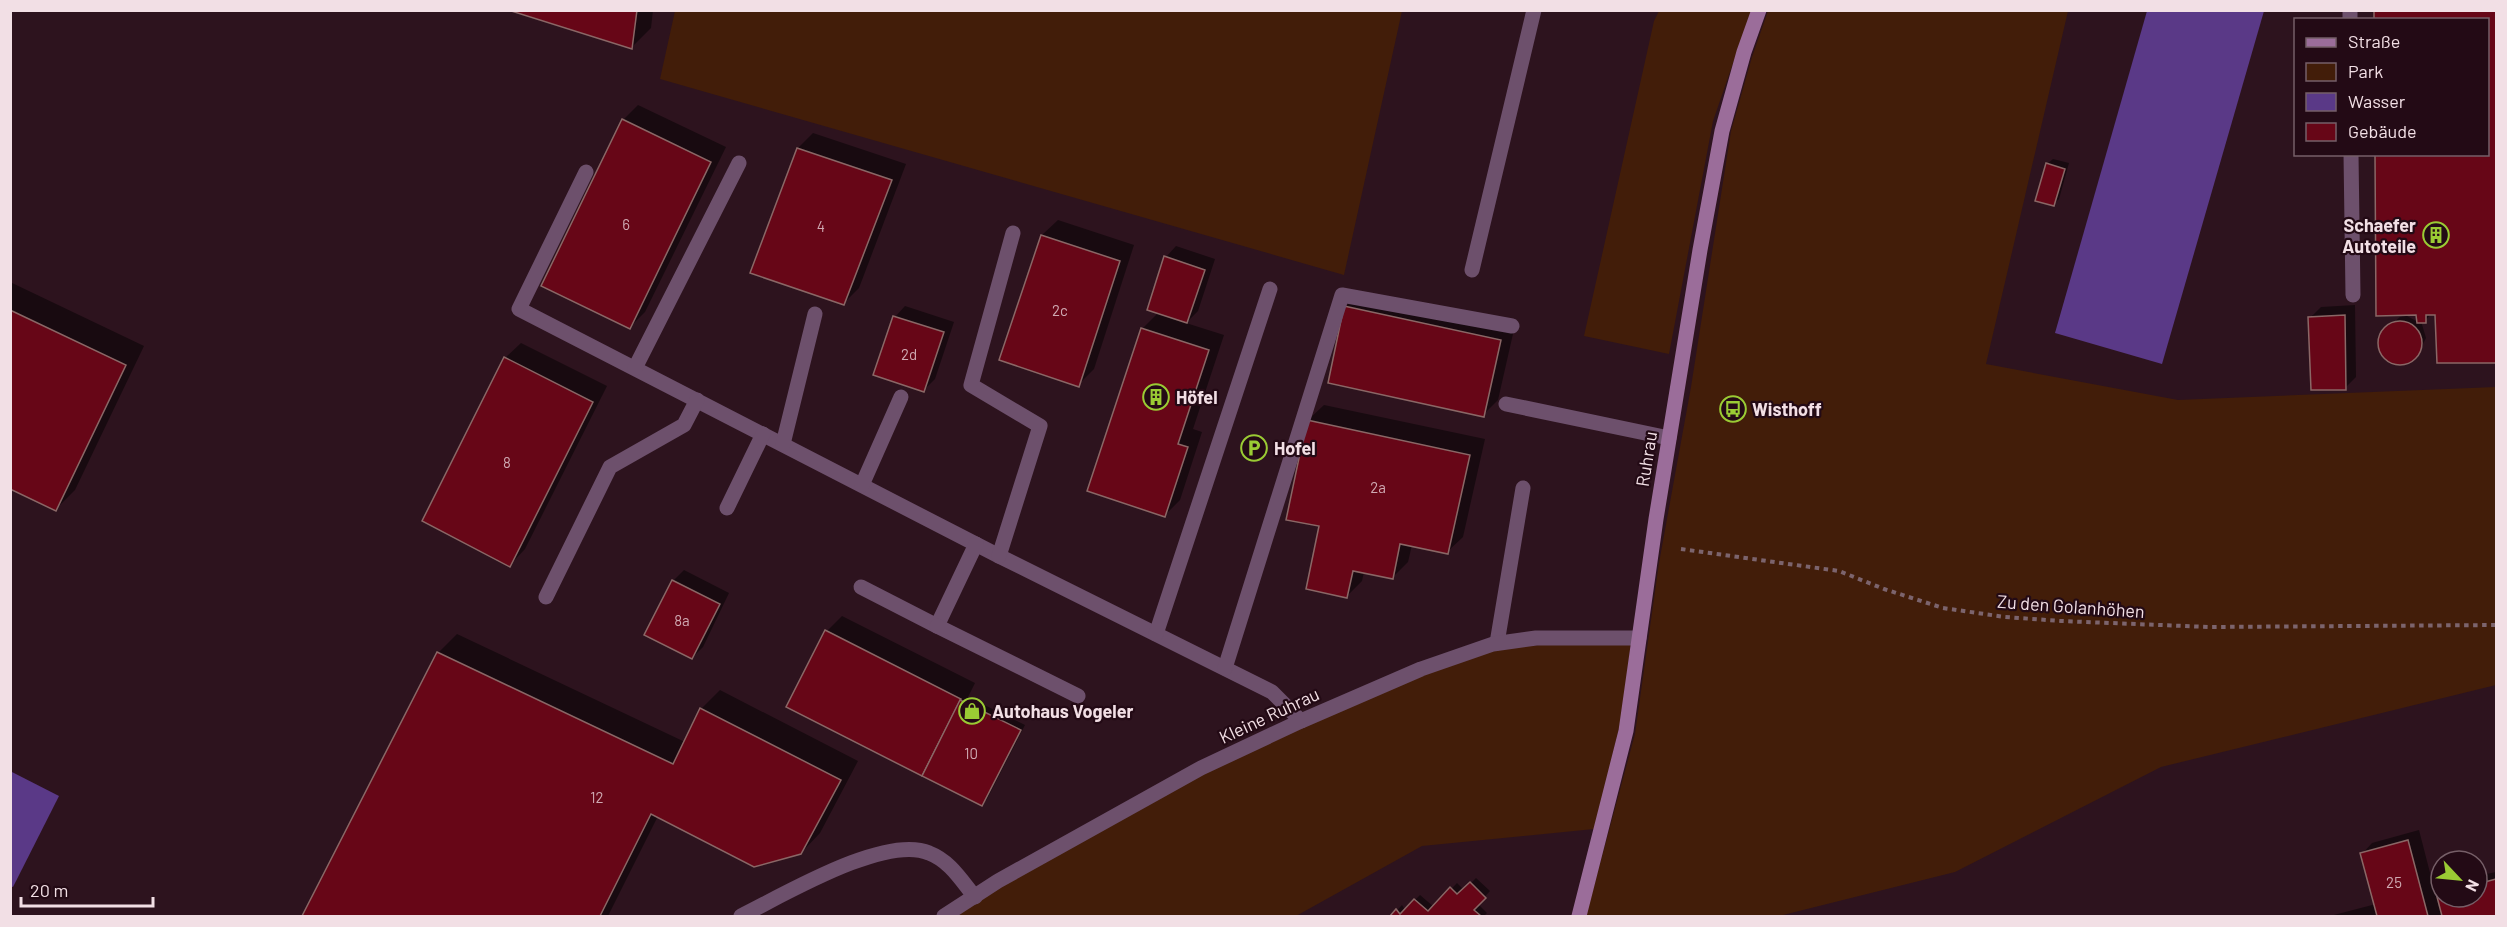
<svg xmlns="http://www.w3.org/2000/svg" width="2507" height="927" font-family="Barlow,sans-serif">
	<rect width="100%" height="100%" fill="#2d131e"/>
	<g fill="#421d09">
		<polygon points="675,11 675,10 1402,11 1344,275 660,79"/>
		<polygon points="1659,11 1751,11 1713,121 1669,354 1584,336 1654,21"/>
		<polygon points="1768,11 2068,11 1986,364 2178,400 2496,387 2496,685 2161,767 1955,872 1779,916 1586,916 1635,734 1659,563 1691,387 1731,131 1752,57"/>
		<polygon points="1631,643 1620,724 1594,829 1422,846 1296,916 950,916 1201,770 1419,675 1498,649 1540,645"/>
	</g>
	<g fill="#5a3987">
		<polygon points="2147,11 2264,11 2162,364 2055,333"/>
		<polygon points="10,771 59,796 13,887 10,886"/>
	</g>
	<g fill="#0007">
		<polygon points="513,10 653,10 651,28 632,47"/>
		<polygon points="2375,10 2496,10 2496,362 2438,362 2437,313 2431,314 2425,321 2421,321 2426,338 2419,352 2413,358 2398,363 2384,356 2379,341 2381,333 2387,328 2400,317 2407,316 2418,322 2488,154 2488,20"/>
		<polygon points="638,105 726,147 645,312 630,327 623,120"/>
		<polygon points="813,133 906,164 859,288 844,303 798,148"/>
		<polygon points="2053,159 2069,163 2059,199 2053,205 2047,164"/>
		<polygon points="1058,220 1134,245 1094,369 1078,385 1001,359 1042,235"/>
		<polygon points="1176,246 1215,259 1198,311 1186,323 1224,335 1193,429 1202,432 1180,500 1165,515 1142,329 1159,312 1166,257"/>
		<polygon points="10,282 144,346 75,490 56,509 10,487"/>
		<polygon points="1361,292 1515,325 1498,400 1483,415 1345,307"/>
		<polygon points="2355,305 2356,377 2345,388 2310,318 2321,307"/>
		<polygon points="905,306 954,322 935,379 924,390 895,317"/>
		<polygon points="521,343 607,386 525,549 510,565 505,358"/>
		<polygon points="1324,405 1485,439 1463,537 1447,552 1412,545 1408,562 1392,578 1364,572 1362,581 1347,596 1320,525 1308,420"/>
		<polygon points="684,570 729,593 703,647 692,658 673,581"/>
		<polygon points="842,616 975,683 968,697 1025,725 987,799 982,805 827,631"/>
		<polygon points="457,634 685,742 701,709 720,690 858,761 820,833 801,853 658,816 608,916 304,916 438,653"/>
		<polygon points="2419,830 2436,896 2441,891 2441,897 2477,897 2477,876 2496,872 2496,916 2330,916 2376,904 2362,854 2372,843"/>
		<polygon points="1476,878 1490,891 1478,904 1487,913 1484,916 1392,916 1402,905 1405,910 1420,895 1434,907 1457,883 1464,890"/>
	</g>
	<g fill="#670617" stroke="#8a6766" stroke-width="1.5">
		<polygon points="508,10 637,10 632,49"/>
		<polygon points="2374,10 2496,10 2496,363 2437,363 2435,315 2426,315 2426,323 2417,323 2416,315 2376,316 2375,154 2488,154 2488,20 2374,20"/>
		<polygon points="622,119 711,162 630,329 541,286"/>
		<polygon points="797,148 892,180 844,305 750,273"/>
		<polygon points="2046,163 2065,169 2054,206 2035,201"/>
		<polygon points="1041,235 1120,261 1079,387 999,360"/>
		<polygon points="1164,256 1205,270 1187,323 1147,310"/>
		<polygon points="1344,306 1501,340 1484,417 1328,383"/>
		<polygon points="10,310 126,365 56,511 10,489"/>
		<polygon points="2345,315 2346,390 2311,390 2308,317"/>
		<polygon points="893,316 944,332 924,392 873,375"/>
		<circle cx="2400" cy="343" r="22"/>
		<polygon points="1141,328 1209,350 1178,444 1188,447 1165,517 1087,491"/>
		<polygon points="504,357 593,402 510,567 422,521"/>
		<polygon points="1307,420 1470,455 1448,554 1400,544 1393,579 1353,571 1347,598 1306,589 1319,526 1286,520"/>
		<polygon points="672,580 720,604 692,659 644,635"/>
		<polygon points="825,630 961,699 922,776 786,707"/>
		<polygon points="437,652 673,764 700,708 841,780 801,854 754,867 651,814 600,916 302,916"/>
		<polygon points="960,700 1021,730 982,806 922,776"/>
		<polygon points="2408,840 2428,916 2377,916 2360,853"/>
		<polygon points="2496,879 2496,916 2442,916 2436,893 2441,892 2441,897 2477,897 2477,884"/>
		<polygon points="1470,882 1486,898 1474,910 1481,916 1390,916 1396,909 1400,914 1414,899 1428,911 1450,887 1457,894"/>
	</g>
	<g fill="none" stroke-linecap="round" stroke-linejoin="round">
		<polyline stroke="#7c646d" stroke-width="4" stroke-dasharray="4.5 4.5" stroke-linecap="butt" points="1681,549 1839,571 1884,589 1943,608 2005,617 2061,621 2209,627 2496,625"/>
		<g stroke="#6d506c" stroke-width="15">
			<polyline points="2350,10 2350,20"/>
			<polyline points="2351,154 2353,295"/>
			<polyline points="586,172 519,309 999,556 1272,692 1301,721"/>
			<polyline points="1472,270 1534,10"/>
			<polyline points="635,368 739,163"/>
			<polyline points="1506,404 1669,438"/>
			<polyline points="783,444 815,314"/>
			<polyline points="862,485 901,397"/>
			<polyline points="727,508 763,434"/>
			<polyline points="999,556 1040,426 971,385 1013,233"/>
			<polyline points="861,587 937,626 976,544"/>
			<polyline points="546,597 610,467 684,425 697,400"/>
			<polyline points="937,626 1078,696"/>
			<polyline points="1156,634 1270,289"/>
			<polyline points="1497,643 1523,488"/>
			<polyline points="1225,668 1342,295 1512,326"/>
			<path d="M741,916C782,896 885,834 929,853C950,861 961,880 975,897"/>
		</g>
		<polyline stroke="#6d506c" stroke-width="15" points="944,916 998,881 1201,768 1301,721 1421,669 1493,644 1536,638 1639,638"/>
		<polyline stroke="#9b6d9a" stroke-width="15" points="1579,916 1626,731 1656,519 1700,250 1722,131 1744,52 1759,10"/>
	</g>
	<defs>
		<g id="building-ring" transform="scale(1.35)"><circle r="9.5" fill="#230a15" stroke="#9acb34" stroke-width="1.5"/><path d="M-4-6H4V6H1V3H-1V6H-4ZM-2.5-4.3h1.7v1.8h-1.7ZM.8-4.3h1.7v1.8H.8ZM-2.5-1h1.7V.8h-1.7ZM.8-1h1.7V.8H.8Z" fill="#9acb34"/></g>
		<g id="bus-ring" transform="scale(1.35)"><circle r="9.5" fill="#230a15" stroke="#9acb34" stroke-width="1.5"/><path d="M-5-6H5V4H4V6H2V4H-2V6H-4V4H-5ZM-3.5-4V0h7V-4ZM-3.5 1.2v1.5H-2V1.2ZM2 1.2v1.5H3.5V1.2Z" fill="#9acb34"/></g>
		<g id="parking-ring" transform="scale(1.35)"><circle r="9.5" fill="#230a15" stroke="#9acb34" stroke-width="1.5"/><path d="M-3.5-5.5H1a3.5 3.5 0 0 1 0 7H-1V5.5H-3.5ZM-1-3.4V-.6H.8a1.4 1.4 0 0 0 0-2.8Z" fill="#9acb34"/></g>
		<g id="shop-ring" transform="scale(1.35)"><circle r="9.5" fill="#230a15" stroke="#9acb34" stroke-width="1.5"/><path d="M-5-2.5h2.3a2.7 3.5 0 0 1 5.4 0H5L5.5 6h-11ZM-1.5-2.5h3a1.5 2.3 0 0 0-3 0Z" fill="#9acb34"/></g>
	</defs>
	<g fill-rule="evenodd">
		<use href="#building-ring" x="2436" y="235"/>
		<use href="#building-ring" x="1156" y="397"/>
		<use href="#bus-ring" x="1733" y="409"/>
		<use href="#parking-ring" x="1254" y="448"/>
		<use href="#shop-ring" x="972" y="711"/>
	</g>
	<g text-anchor="middle" dominant-baseline="central" stroke-width="4.5" stroke-linejoin="round" paint-order="stroke">
		<g font-size="15" fill="#cfa9b2">
			<text x="626" y="224">6</text>
			<text x="821" y="226">4</text>
			<text x="1060" y="310">2c</text>
			<text x="909" y="354">2d</text>
			<text x="507" y="462">8</text>
			<text x="1378" y="487">2a</text>
			<text x="682" y="620">8a</text>
			<text x="971" y="753">10</text>
			<text x="597" y="797">12</text>
			<text x="2394" y="882">25</text>
		</g>
		<g font-size="18" font-weight="bold" fill="#f2dfe5" stroke="#230a15" text-anchor="start">
			<text x="2416" y="225" text-anchor="end">Schaefer<tspan x="2416" dy="21">Autoteile</tspan></text>
			<text x="1176" y="397">Höfel</text>
			<text x="1752" y="409">Wisthoff</text>
			<text x="1274" y="448">Hofel</text>
			<text x="992" y="711">Autohaus Vogeler</text>
		</g>
		<g font-size="18" fill="#f2dfe5" stroke="#230a15">
			<text transform="translate(1646 459) rotate(-81)">Ruhrau</text>
			<text transform="translate(2071 606) rotate(4)">Zu den Golanhöhen</text>
			<text transform="translate(1269 715) rotate(-25)">Kleine Ruhrau</text>
		</g>
	</g>
	<rect width="2507" height="927" fill="none" stroke="#f2dfe5" stroke-width="24"/>
	<rect x="2294" y="18" width="195" height="138" fill="#230a15" stroke="#765f68" stroke-width="1.5"/>
	<rect x="2306" y="38" width="30" height="9" fill="#9b6d9a" stroke="#765f68" stroke-width="1.5"/>
	<text x="2348" y="48" font-size="18" fill="#f2dfe5">Straße</text>
	<rect x="2306" y="63" width="30" height="18" fill="#421d09" stroke="#765f68" stroke-width="1.5"/>
	<text x="2348" y="78" font-size="18" fill="#f2dfe5">Park</text>
	<rect x="2306" y="93" width="30" height="18" fill="#5a3987" stroke="#765f68" stroke-width="1.5"/>
	<text x="2348" y="108" font-size="18" fill="#f2dfe5">Wasser</text>
	<rect x="2306" y="123" width="30" height="18" fill="#670617" stroke="#765f68" stroke-width="1.5"/>
	<text x="2348" y="138" font-size="18" fill="#f2dfe5">Gebäude</text>
	<g transform="translate(2459 879) rotate(116)"><circle r="28" fill="#230a15" stroke="#765f68" stroke-width="1.5"/>
	<path d="M0-4.5L10 22L0 15L-10 22Z" fill="#9acb34"/>
	<text y="-9" font-size="16" font-weight="bold" text-anchor="middle" fill="#f2dfe5">N</text>
	</g>
	<path d="M21 897v9h132v-9" fill="none" stroke="#f2dfe5" stroke-width="3"/>
	<text x="30" y="897" font-size="18" fill="#f2dfe5" stroke="#230a15" stroke-width="4.5" paint-order="stroke">20 m</text>
</svg>
